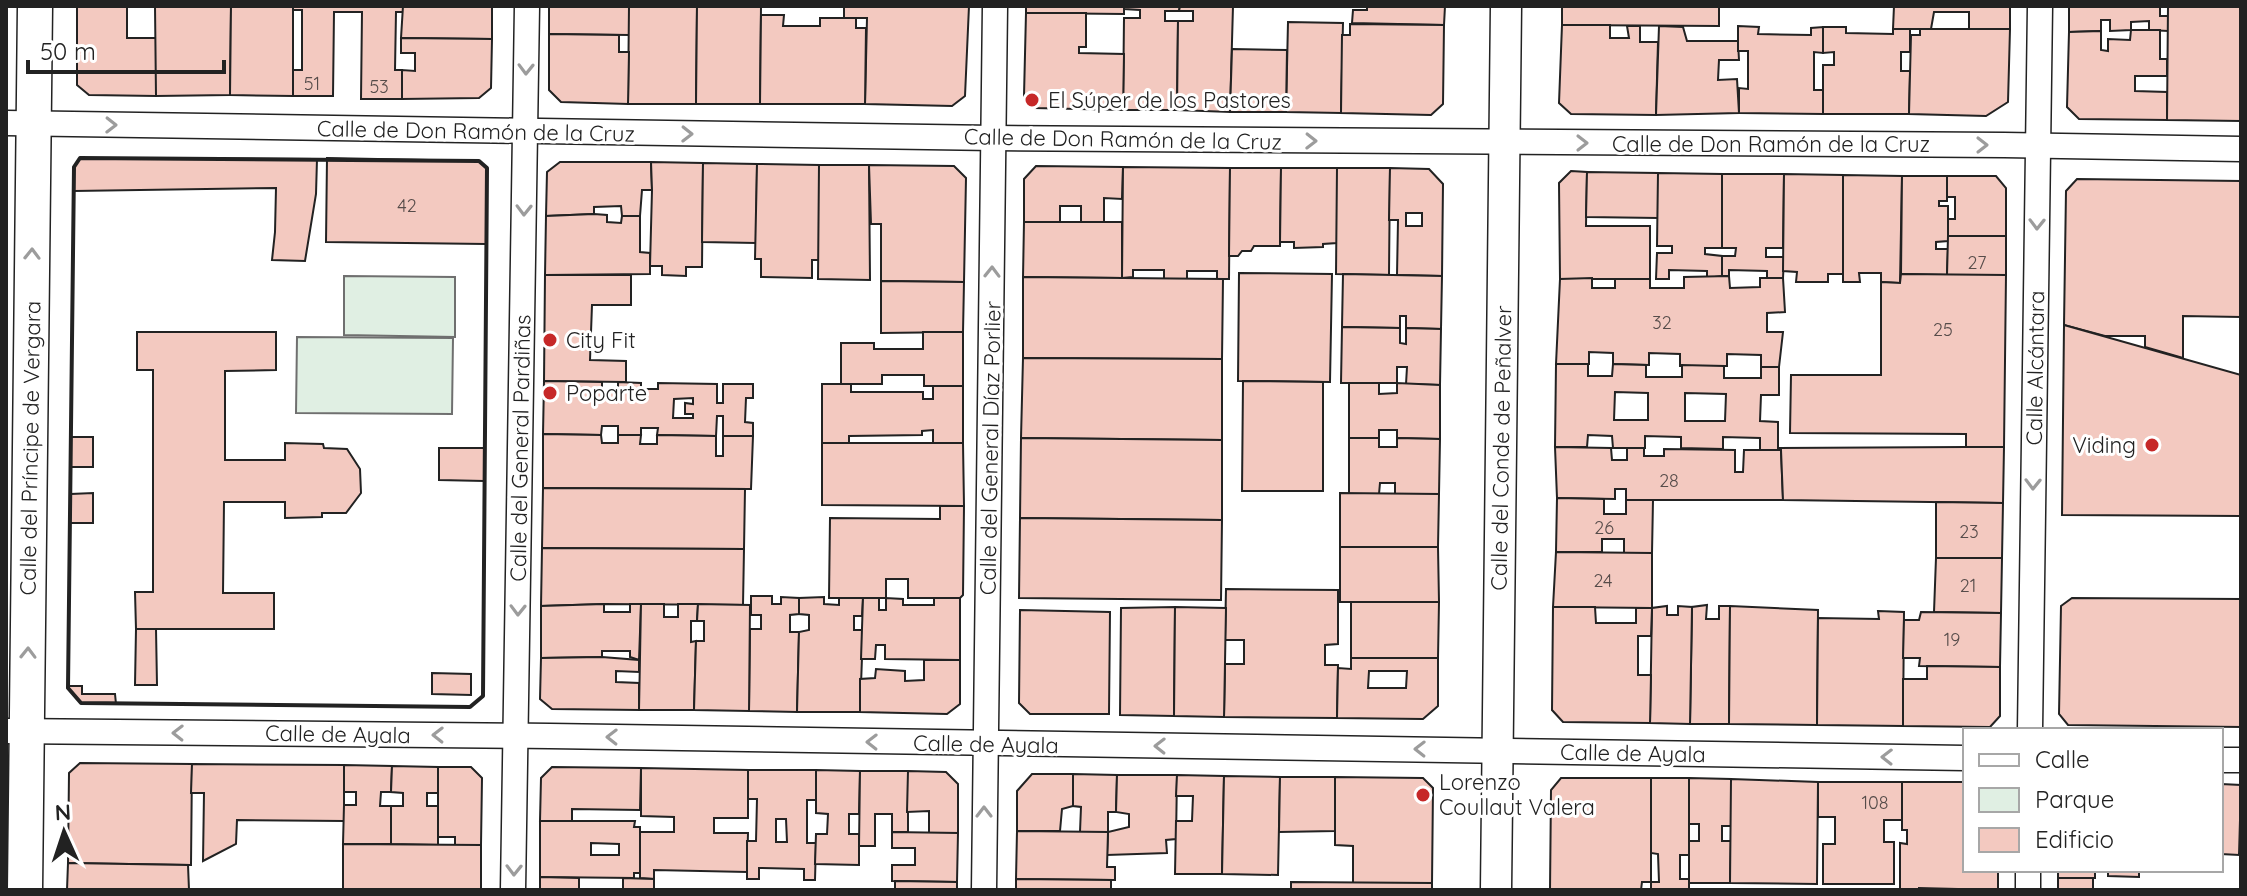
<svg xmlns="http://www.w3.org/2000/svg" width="2247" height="896" font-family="Quicksand,sans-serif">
	<rect width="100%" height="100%" fill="#fff"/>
	<g fill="#e0efe3" stroke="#6f6f6f" stroke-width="2">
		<polygon points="344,276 455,277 455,337 344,335"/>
		<polygon points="297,337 453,338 452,414 296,413"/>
	</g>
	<g fill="#f3c9c0" stroke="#222" stroke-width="2" fill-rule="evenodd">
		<polygon points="77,6 127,6 127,38 156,38 156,96 89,95 77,85"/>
		<polygon points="155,6 231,6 230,95 156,96"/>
		<polygon points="231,6 293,6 293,96 230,95"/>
		<polygon points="293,6 403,6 403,12 396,12 395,70 402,70 402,99 361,99 362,12 334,12 333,96 293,96 293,70 302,70 302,10 293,10"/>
		<polygon points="403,6 492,6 492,39 401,38"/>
		<polygon points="549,6 629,6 629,35 549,34"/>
		<polygon points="629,6 697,6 696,104 628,104"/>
		<polygon points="697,6 761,6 760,104 696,104"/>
		<polygon points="844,6 969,6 965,96 952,106 865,104 867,18 844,18"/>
		<polygon points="1026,6 1124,6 1124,14 1026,13"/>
		<polygon points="1124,6 1180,6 1179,11 1165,11 1165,21 1178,21 1177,110 1123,110 1124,18 1140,18 1140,10 1124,9"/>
		<polygon points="1180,6 1233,6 1230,112 1177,110 1178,21 1193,21 1193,11 1179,11"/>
		<polygon points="1367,6 1445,6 1444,25 1352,23 1353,10 1367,10"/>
		<polygon points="1562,6 1719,6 1719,26 1562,25"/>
		<polygon points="1894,6 2010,6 2010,29 1969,29 1969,12 1934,12 1931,29 1893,29"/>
		<polygon points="2069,6 2160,6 2160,16 2168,16 2168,31 2149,30 2149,21 2131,22 2131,30 2110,31 2110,20 2101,20 2101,31 2069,32"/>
		<polygon points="2168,6 2241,6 2241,121 2167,120"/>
		<polygon points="1026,13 1086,13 1086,47 1079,47 1079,53 1124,54 1123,110 1034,108 1024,96"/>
		<polygon points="761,15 784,15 783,26 820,26 820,18 856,18 856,28 866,28 865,104 760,104"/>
		<polygon points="1288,22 1343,23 1341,113 1286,112"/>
		<polygon points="1350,24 1444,25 1443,104 1431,115 1341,113 1342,35 1350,35"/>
		<polygon points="1562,25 1610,25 1610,38 1629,38 1627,26 1640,26 1640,42 1658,42 1656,115 1571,114 1559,103"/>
		<polygon points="1659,26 1683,27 1687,41 1738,41 1739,60 1719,60 1718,80 1737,79 1739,113 1656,115"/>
		<polygon points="1738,26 1759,27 1758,34 1811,35 1811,28 1823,27 1823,53 1814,52 1814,90 1823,90 1823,114 1739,113 1739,88 1748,89 1748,51 1738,51"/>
		<polygon points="1823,27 1846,27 1846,33 1893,34 1893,29 1910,29 1910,52 1901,52 1901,71 1910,71 1909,114 1823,114 1823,65 1834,65 1834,52 1823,53"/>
		<polygon points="1920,29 2010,29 2008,102 1986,116 1909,114 1911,35 1920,35"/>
		<polygon points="2131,30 2160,30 2160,59 2167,59 2167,76 2135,76 2135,91 2167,92 2167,120 2079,119 2067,107 2069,32 2101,31 2101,50 2108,51 2108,39 2130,40"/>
		<polygon points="549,34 619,35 619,52 629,52 628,104 561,102 549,90"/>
		<polygon points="401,38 492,39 491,88 479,98 402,99 402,70 415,71 415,53 401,53"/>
		<polygon points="1232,49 1287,50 1286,112 1230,112"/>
		<polygon points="80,158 317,159 316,194 305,261 272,260 275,232 276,188 74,191 74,167"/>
		<polygon points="327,158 479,161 487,168 486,244 326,242"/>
		<polygon points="560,162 651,162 652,190 642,190 640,216 622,216 621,206 594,207 594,214 546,216 547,172"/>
		<polygon points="651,162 703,163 702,267 686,267 686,276 662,275 662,266 650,266 652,190"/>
		<polygon points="703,163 757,164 756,243 702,242"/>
		<polygon points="757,164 819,165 819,260 812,260 812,278 761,277 761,259 755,259"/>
		<polygon points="819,165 869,165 870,280 818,279"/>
		<polygon points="869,165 954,166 966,178 964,282 881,281 881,224 871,224"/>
		<polygon points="1036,166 1123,167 1122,199 1104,198 1104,222 1081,222 1081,206 1060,206 1060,222 1024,222 1024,179"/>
		<polygon points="1123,167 1230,168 1229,279 1217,279 1217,271 1187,271 1187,279 1164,279 1164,270 1133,270 1133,277 1122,278"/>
		<polygon points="1230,168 1281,168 1280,246 1254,246 1251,251 1242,251 1238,256 1229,256"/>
		<polygon points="1281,168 1337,168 1337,243 1323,244 1323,247 1294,248 1294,242 1280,242"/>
		<polygon points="1337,168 1390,168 1389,275 1336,274"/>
		<path d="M1390,168L1429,169L1443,184L1442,276L1397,275L1398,220H1389ZM1406,213H1422V226H1406Z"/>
		<polygon points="1571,171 1587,172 1586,226 1650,226 1650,279 1560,279 1559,183"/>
		<polygon points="1587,172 1658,173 1658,218 1586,217"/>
		<polygon points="1658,173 1722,174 1722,248 1705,248 1705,254 1722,256 1722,276 1707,278 1707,271 1669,270 1669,279 1656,279 1657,253 1672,253 1672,246 1657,246"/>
		<polygon points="1722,174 1784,174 1783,248 1766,248 1766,257 1784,257 1783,278 1767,278 1767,271 1729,270 1729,276 1722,276 1722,256 1735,256 1736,248 1722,248"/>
		<polygon points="1784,174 1843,175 1843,274 1828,274 1828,282 1796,282 1797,272 1783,271"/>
		<polygon points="1843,175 1902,176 1900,283 1881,282 1881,273 1859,273 1860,282 1843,282"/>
		<polygon points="1902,176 1947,176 1947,201 1939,201 1939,206 1948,206 1948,241 1936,242 1936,249 1948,249 1947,275 1901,274"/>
		<polygon points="1947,176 1996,176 2006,188 2006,236 1948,236 1948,219 1955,219 1955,197 1947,197"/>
		<polygon points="2077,179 2241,181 2241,317 2183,316 2183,358 2145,347 2145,336 2105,336 2064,325 2066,191"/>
		<polygon points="594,214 607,215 607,222 621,223 622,216 640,216 640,252 650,253 650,274 545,275 546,216"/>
		<polygon points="1024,222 1122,222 1122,278 1023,277"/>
		<polygon points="1948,236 2006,236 2006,275 1947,275"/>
		<polygon points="1239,273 1332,274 1330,382 1238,381"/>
		<polygon points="1343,274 1442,276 1441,329 1406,328 1406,316 1400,316 1400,328 1342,327"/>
		<polygon points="1901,274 2006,275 2004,447 1966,447 1966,434 1790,433 1791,375 1881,375 1881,282 1900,283"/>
		<polygon points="545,275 631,275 631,305 592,305 590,360 626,361 626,382 544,381"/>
		<polygon points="1729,276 1730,288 1760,287 1760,278 1783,278 1785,312 1767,313 1767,332 1783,332 1779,367 1761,367 1761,355 1727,354 1727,366 1680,366 1680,354 1649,353 1649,365 1613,364 1613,353 1589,352 1589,364 1556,364 1560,279 1592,278 1592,288 1615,288 1615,279 1650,279 1650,288 1684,288 1684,277"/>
		<polygon points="1023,277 1223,279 1222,359 1023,358"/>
		<polygon points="881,281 964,282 963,332 881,333"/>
		<polygon points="2064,325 2241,375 2241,516 2062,515"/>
		<polygon points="1342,327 1400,328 1400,343 1406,344 1406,328 1441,329 1440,385 1406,384 1407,367 1397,367 1397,383 1341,383"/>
		<polygon points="137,332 276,332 276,370 225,371 225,460 285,460 285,443 323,444 324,448 347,449 360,469 361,493 346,513 322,513 322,517 285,518 285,502 224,502 223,593 274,593 274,629 136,629 135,592 153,592 153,370 137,370"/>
		<polygon points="923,332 963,332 963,386 924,386 924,375 882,375 882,384 841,384 841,343 874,343 874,349 923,349"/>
		<polygon points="1023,358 1222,359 1222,440 1021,438"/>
		<path d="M1556,364H1588V376H1612L1613,364L1646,365V377H1682V365L1724,366V378H1761V367H1779V395H1761L1760,421L1778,422V450H1760V438L1723,437V449L1681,448V437L1645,436V448H1613L1612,436L1588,435L1587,447H1555ZM1615,392L1648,393V420H1614ZM1685,393L1726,394L1725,421H1685Z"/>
		<path d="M544,381L602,382V391L618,392V382L641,383V389H658V383L717,384V403H723V384H753V398H746L745,422L753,423V436H723V416H717L716,436L657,435L658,428H641V435H618V426H602L601,435L543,434ZM693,398V404L685,403V414H693V418H673L674,399Z"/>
		<polygon points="1243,381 1323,382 1323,491 1242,491"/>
		<polygon points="1349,383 1379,383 1379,394 1397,393 1397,383 1440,385 1440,439 1397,438 1397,430 1379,430 1379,438 1349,438"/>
		<polygon points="822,384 851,384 851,392 923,392 923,399 933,399 933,386 963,386 963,443 933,444 933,430 922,431 922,435 849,436 849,443 822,443"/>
		<polygon points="543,434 601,435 602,443 618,443 618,435 641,435 640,444 657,444 657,435 716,436 716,456 723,456 723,436 753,436 751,489 543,488"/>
		<rect x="71" y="437" width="22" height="30"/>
		<polygon points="1021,438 1222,440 1222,520 1020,518"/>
		<polygon points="1349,438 1379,438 1379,447 1397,447 1397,438 1440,439 1439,494 1395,494 1395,483 1380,483 1379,494 1349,494"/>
		<polygon points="822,443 963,443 964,506 822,505"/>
		<polygon points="1555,447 1611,448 1612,460 1627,460 1627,448 1644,448 1644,456 1664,456 1664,449 1735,450 1735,472 1743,472 1744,450 1781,450 1783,500 1626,500 1626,489 1615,489 1615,499 1557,498"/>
		<polygon points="1966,447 2004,447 2003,503 1783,500 1781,450 1778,450 1778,448"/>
		<polygon points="439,448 485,448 484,481 439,480"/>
		<polygon points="543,488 745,489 744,549 542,548"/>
		<polygon points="93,493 93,523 70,523 71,494"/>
		<polygon points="1340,493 1439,494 1438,547 1340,547"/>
		<polygon points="1557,498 1604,499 1604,514 1626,514 1626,500 1653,500 1652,553 1624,553 1624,539 1602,539 1602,552 1556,552"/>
		<polygon points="1936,502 2003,503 2002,558 1936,558"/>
		<polygon points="940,506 964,506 963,595 960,598 908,598 908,579 886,579 886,598 829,598 830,518 940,519"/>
		<polygon points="1020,518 1222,520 1221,600 1019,598"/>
		<polygon points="1340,547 1438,547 1439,602 1340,602"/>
		<polygon points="542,548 744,549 743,605 604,604 541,606"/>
		<polygon points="1556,552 1652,553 1652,608 1553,607"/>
		<polygon points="1936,558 2002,558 2001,613 1934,612"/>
		<polygon points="1226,589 1338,590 1338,644 1325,645 1325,665 1338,665 1337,718 1224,717 1225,664 1244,664 1244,640 1225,640"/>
		<polygon points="751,596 772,596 772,604 781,604 781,597 799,598 799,614 790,615 790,632 799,632 797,712 749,711 750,629 761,629 761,615 751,615"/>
		<polygon points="824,597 824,604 839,605 839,598 863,598 862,616 854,616 854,630 863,630 860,712 797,712 799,632 809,630 809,615 799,614 799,598"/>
		<polygon points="863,598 879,598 879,610 886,610 886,598 903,599 903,605 934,605 934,598 960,598 960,660 885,659 885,645 876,645 875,659 861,659"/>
		<polygon points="2072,598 2241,599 2241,727 2068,725 2059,714 2061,606"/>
		<polygon points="1351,602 1439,602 1438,658 1351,658"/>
		<polygon points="604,604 604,612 630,612 630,604 641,604 639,660 630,657 630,651 602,651 602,657 541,658 541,606"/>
		<polygon points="641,604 664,604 664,617 678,617 678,604 698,604 697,621 691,621 691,642 696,641 694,710 639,710"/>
		<polygon points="698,604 750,605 749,711 694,710 696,641 704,641 704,621 697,621"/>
		<polygon points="1707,605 1706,619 1719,619 1719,606 1730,606 1729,724 1690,724 1692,607"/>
		<polygon points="1667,606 1667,615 1678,615 1678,606 1692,607 1690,724 1650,723 1652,608"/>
		<polygon points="1730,606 1818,610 1817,725 1729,724"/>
		<polygon points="1175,607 1174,716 1120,715 1121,608"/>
		<polygon points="1175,607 1226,608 1224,717 1174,716"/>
		<polygon points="1553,607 1595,607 1596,623 1636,623 1636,608 1652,608 1651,636 1638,636 1638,675 1651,675 1650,723 1563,722 1552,710"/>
		<polygon points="1020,610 1110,612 1109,714 1030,714 1019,703"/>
		<polygon points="1878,611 1904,612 1903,726 1817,725 1818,618 1879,619"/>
		<polygon points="1921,612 2001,613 2000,667 1919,666 1920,658 1903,658 1904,620 1919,620"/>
		<polygon points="136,629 156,629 157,685 135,685"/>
		<polygon points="602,657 639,660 639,672 616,671 616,682 639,683 639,710 552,709 540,699 541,658"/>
		<path d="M1351,658H1438V706L1423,719L1337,718L1338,668L1351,669ZM1369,671H1407L1406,688H1368Z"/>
		<polygon points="924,660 960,660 960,704 947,714 860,712 860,679 875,678 876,669 905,671 905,681 924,680"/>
		<polygon points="1927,666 2000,667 2000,716 1990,727 1903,726 1903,679 1927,679"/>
		<polygon points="432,673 471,674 471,695 432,694"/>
		<polygon points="68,686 82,686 82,694 115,694 116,704 81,703 68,688"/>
		<polygon points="80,763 192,764 191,865 68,863 69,773"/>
		<polygon points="192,764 344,765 344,821 237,820 236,844 203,861 204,793 191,793"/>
		<polygon points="344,765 392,766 391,792 381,792 380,806 391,806 391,844 343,844 344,805 356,805 356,792 344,792"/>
		<polygon points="392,766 438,767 438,793 427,793 427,806 438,806 438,845 391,844 391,806 403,806 403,793 391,792"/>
		<polygon points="438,767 471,767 482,778 481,845 455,845 455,837 438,837"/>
		<polygon points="552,767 641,768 640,810 572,809 572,821 540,821 541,778"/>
		<polygon points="641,768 748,770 748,818 714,818 714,833 748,833 747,872 654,870 654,879 640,878 640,832 674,832 674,817 641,816"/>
		<path d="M748,770H816V800H807V843H816L815,880H804V869L759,868V879H747V841H756L757,799H748ZM776,819H786L787,842H776Z"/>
		<polygon points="816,770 860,771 859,814 849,814 849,834 859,834 859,865 815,864 816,834 827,834 828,814 816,813"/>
		<polygon points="860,771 908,771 908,832 892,832 892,814 875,814 875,846 859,846"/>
		<polygon points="908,771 946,772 958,784 958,833 929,833 929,811 907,812"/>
		<polygon points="1032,774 1073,774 1073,806 1062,809 1060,831 1017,831 1017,791"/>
		<polygon points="1073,774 1117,775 1116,812 1108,812 1108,832 1080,832 1081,807 1073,806"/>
		<polygon points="1117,775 1177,775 1176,839 1166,840 1167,853 1107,855 1108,832 1129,827 1129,814 1116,812"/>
		<polygon points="1177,775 1224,776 1222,874 1175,874 1176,821 1192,821 1193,796 1176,796"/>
		<polygon points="1224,776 1280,777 1278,875 1222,874"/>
		<polygon points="1280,777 1335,777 1335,831 1279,832"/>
		<polygon points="1335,777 1423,778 1433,788 1432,883 1353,883 1353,846 1335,845"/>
		<polygon points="1561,778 1651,778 1651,882 1642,882 1641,890 1550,890 1551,790"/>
		<polygon points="1651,778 1689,778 1689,855 1680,855 1680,879 1689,879 1689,890 1651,890 1651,882 1659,882 1658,854 1651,853"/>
		<polygon points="1689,778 1731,779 1731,826 1722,826 1722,841 1731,841 1730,883 1689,883 1689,841 1699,841 1699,824 1689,824"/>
		<polygon points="1731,779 1818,782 1817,884 1730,883"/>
		<polygon points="1818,782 1902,782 1902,820 1884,820 1884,842 1894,842 1894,884 1823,884 1823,844 1835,844 1835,817 1818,817"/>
		<polygon points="1902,782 1965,782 1965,870 1998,870 1998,890 1919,888 1919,890 1900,890 1900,843 1907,844 1907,830 1902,830"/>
		<polygon points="2221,784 2241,785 2239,855 2221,854"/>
		<path d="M540,821H635L634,827H640V873H634V878L540,877ZM591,843L619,844V855H591Z"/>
		<polygon points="1017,831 1108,832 1107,867 1115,867 1115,880 1016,879"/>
		<polygon points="892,832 958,833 957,882 892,881 892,865 915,865 915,848 892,848"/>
		<polygon points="343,844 481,845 481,890 343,890"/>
		<polygon points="68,863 188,865 189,890 67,890"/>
		<rect x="2058" y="870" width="37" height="8"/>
		<polygon points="2108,870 2139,870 2139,877 2108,876"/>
		<polygon points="540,877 579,878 579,890 540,890"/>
		<polygon points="623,878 654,879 654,890 623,890"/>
		<rect x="2058" y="878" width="35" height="12"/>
		<polygon points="1016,879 1111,880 1111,890 1016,890"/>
		<polygon points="895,881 957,882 957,890 895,890"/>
		<polygon points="1291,882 1432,883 1432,890 1291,890"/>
	</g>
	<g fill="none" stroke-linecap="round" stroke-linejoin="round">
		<g stroke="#222" stroke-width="27">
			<g id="minor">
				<polyline points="6,123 994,138 2004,145 2241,149"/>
				<polyline points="2030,730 2040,6"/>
				<polyline points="6,731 550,736 1965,758"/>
				<polyline points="2221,760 2241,760"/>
				<polyline points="513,890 527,6"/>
				<polyline points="984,890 995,6"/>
				<polyline points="2028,890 2028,870"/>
			</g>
		</g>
		<g stroke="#222" stroke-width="33">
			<polyline id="tertiary" points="1496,890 1506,6"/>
		</g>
		<g stroke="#222" stroke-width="37">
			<polyline id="secondary" points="25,890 35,6"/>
		</g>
		<use href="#minor" stroke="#fff" stroke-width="24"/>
		<use href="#tertiary" stroke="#fff" stroke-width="30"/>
		<use href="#secondary" stroke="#fff" stroke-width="34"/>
		<polygon stroke="#222" stroke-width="4" points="80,158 479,161 487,168 483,696 470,707 81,703 68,688 74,167"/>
	</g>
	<defs><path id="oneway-chevron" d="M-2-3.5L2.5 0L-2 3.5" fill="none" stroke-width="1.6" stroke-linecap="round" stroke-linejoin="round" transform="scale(2)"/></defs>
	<g stroke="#9c9c9c">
		<use href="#oneway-chevron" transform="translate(526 69) rotate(91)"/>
		<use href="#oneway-chevron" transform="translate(111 125) rotate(1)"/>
		<use href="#oneway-chevron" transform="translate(687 134) rotate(1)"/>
		<use href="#oneway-chevron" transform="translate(1311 141) rotate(1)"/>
		<use href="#oneway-chevron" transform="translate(1582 143)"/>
		<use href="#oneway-chevron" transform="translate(1982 145)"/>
		<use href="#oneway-chevron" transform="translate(524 210) rotate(91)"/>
		<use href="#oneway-chevron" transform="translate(2037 224) rotate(91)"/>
		<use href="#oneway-chevron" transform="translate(32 254) rotate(-89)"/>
		<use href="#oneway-chevron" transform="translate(992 272) rotate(-89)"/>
		<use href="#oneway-chevron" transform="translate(2033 484) rotate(91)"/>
		<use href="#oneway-chevron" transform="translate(518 610) rotate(91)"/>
		<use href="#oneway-chevron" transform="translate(28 653) rotate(-89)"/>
		<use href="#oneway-chevron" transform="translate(178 733) rotate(-179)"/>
		<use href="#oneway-chevron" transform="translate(438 735) rotate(-179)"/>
		<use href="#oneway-chevron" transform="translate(612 737) rotate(-179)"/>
		<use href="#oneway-chevron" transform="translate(872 742) rotate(-179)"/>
		<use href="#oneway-chevron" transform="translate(1160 746) rotate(-179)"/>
		<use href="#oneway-chevron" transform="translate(1420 749) rotate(-179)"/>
		<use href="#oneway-chevron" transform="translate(1887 757) rotate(-179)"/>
		<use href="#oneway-chevron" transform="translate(984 812) rotate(-90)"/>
		<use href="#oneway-chevron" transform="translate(514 870) rotate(91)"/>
	</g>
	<g fill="#c62828" stroke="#fff" stroke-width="3">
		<circle cx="1032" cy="100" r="8"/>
		<circle cx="550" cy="340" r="8"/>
		<circle cx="550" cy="393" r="8"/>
		<circle cx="2152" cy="445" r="8"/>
		<circle cx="1423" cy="795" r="8"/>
	</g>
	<g text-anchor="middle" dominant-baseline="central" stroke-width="6" stroke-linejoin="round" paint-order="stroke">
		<g font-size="18" fill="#564c4a">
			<text x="312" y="83">51</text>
			<text x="379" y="86">53</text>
			<text x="407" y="205">42</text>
			<text x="1977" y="262">27</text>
			<text x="1662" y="322">32</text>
			<text x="1943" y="329">25</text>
			<text x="1669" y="480">28</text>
			<text x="1604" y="527">26</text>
			<text x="1969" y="531">23</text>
			<text x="1603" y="580">24</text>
			<text x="1968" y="585">21</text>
			<text x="1952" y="639">19</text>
			<text x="1875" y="802">108</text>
		</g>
		<g font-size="22" fill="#222" stroke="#fff" text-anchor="start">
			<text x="1048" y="100">El Súper de los Pastores</text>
			<text x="566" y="340">City Fit</text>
			<text x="566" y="393">Poparte</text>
			<text x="2136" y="445" text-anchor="end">Viding</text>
			<text x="1439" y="782">Lorenzo<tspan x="1439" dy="25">Coullaut Valera</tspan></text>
		</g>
		<g font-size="22" fill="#222" stroke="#fff">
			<text transform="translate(476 131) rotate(1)">Calle de Don Ramón de la Cruz</text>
			<text transform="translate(1123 139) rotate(1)">Calle de Don Ramón de la Cruz</text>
			<text x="1771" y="144">Calle de Don Ramón de la Cruz</text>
			<text transform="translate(2035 368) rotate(-89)">Calle Alcántara</text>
			<text transform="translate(30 448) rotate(-89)">Calle del Príncipe de Vergara</text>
			<text transform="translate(520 448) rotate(-89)">Calle del General Pardiñas</text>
			<text transform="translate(990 448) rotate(-89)">Calle del General Díaz Porlier</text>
			<text transform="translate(1501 448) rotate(-89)">Calle del Conde de Peñalver</text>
			<text transform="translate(338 734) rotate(1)">Calle de Ayala</text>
			<text transform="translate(986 744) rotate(1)">Calle de Ayala</text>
			<text transform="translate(1633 753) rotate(1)">Calle de Ayala</text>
		</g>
	</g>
	<rect width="2247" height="896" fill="none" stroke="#222222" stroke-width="16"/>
	<rect x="1963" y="728" width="260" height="144" fill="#ffffff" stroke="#a7a7a7" stroke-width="2"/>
	<rect x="1979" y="754" width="40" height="12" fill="#ffffff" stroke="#a7a7a7" stroke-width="2"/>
	<text x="2035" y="768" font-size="24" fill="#222222">Calle</text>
	<rect x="1979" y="788" width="40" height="24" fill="#e0efe3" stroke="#a7a7a7" stroke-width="2"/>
	<text x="2035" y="808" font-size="24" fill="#222222">Parque</text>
	<rect x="1979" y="828" width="40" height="24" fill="#f3c9c0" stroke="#a7a7a7" stroke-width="2"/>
	<text x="2035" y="848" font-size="24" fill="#222222">Edificio</text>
	<g transform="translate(64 832) rotate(357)" stroke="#ffffff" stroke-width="6" paint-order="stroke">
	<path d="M0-6L14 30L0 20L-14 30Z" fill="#222222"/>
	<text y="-12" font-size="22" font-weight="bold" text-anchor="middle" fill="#222222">N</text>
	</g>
	<path d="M28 60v12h196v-12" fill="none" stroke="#222222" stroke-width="4"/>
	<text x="40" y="60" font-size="24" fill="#222222" stroke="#ffffff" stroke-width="6" paint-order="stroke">50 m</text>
</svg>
